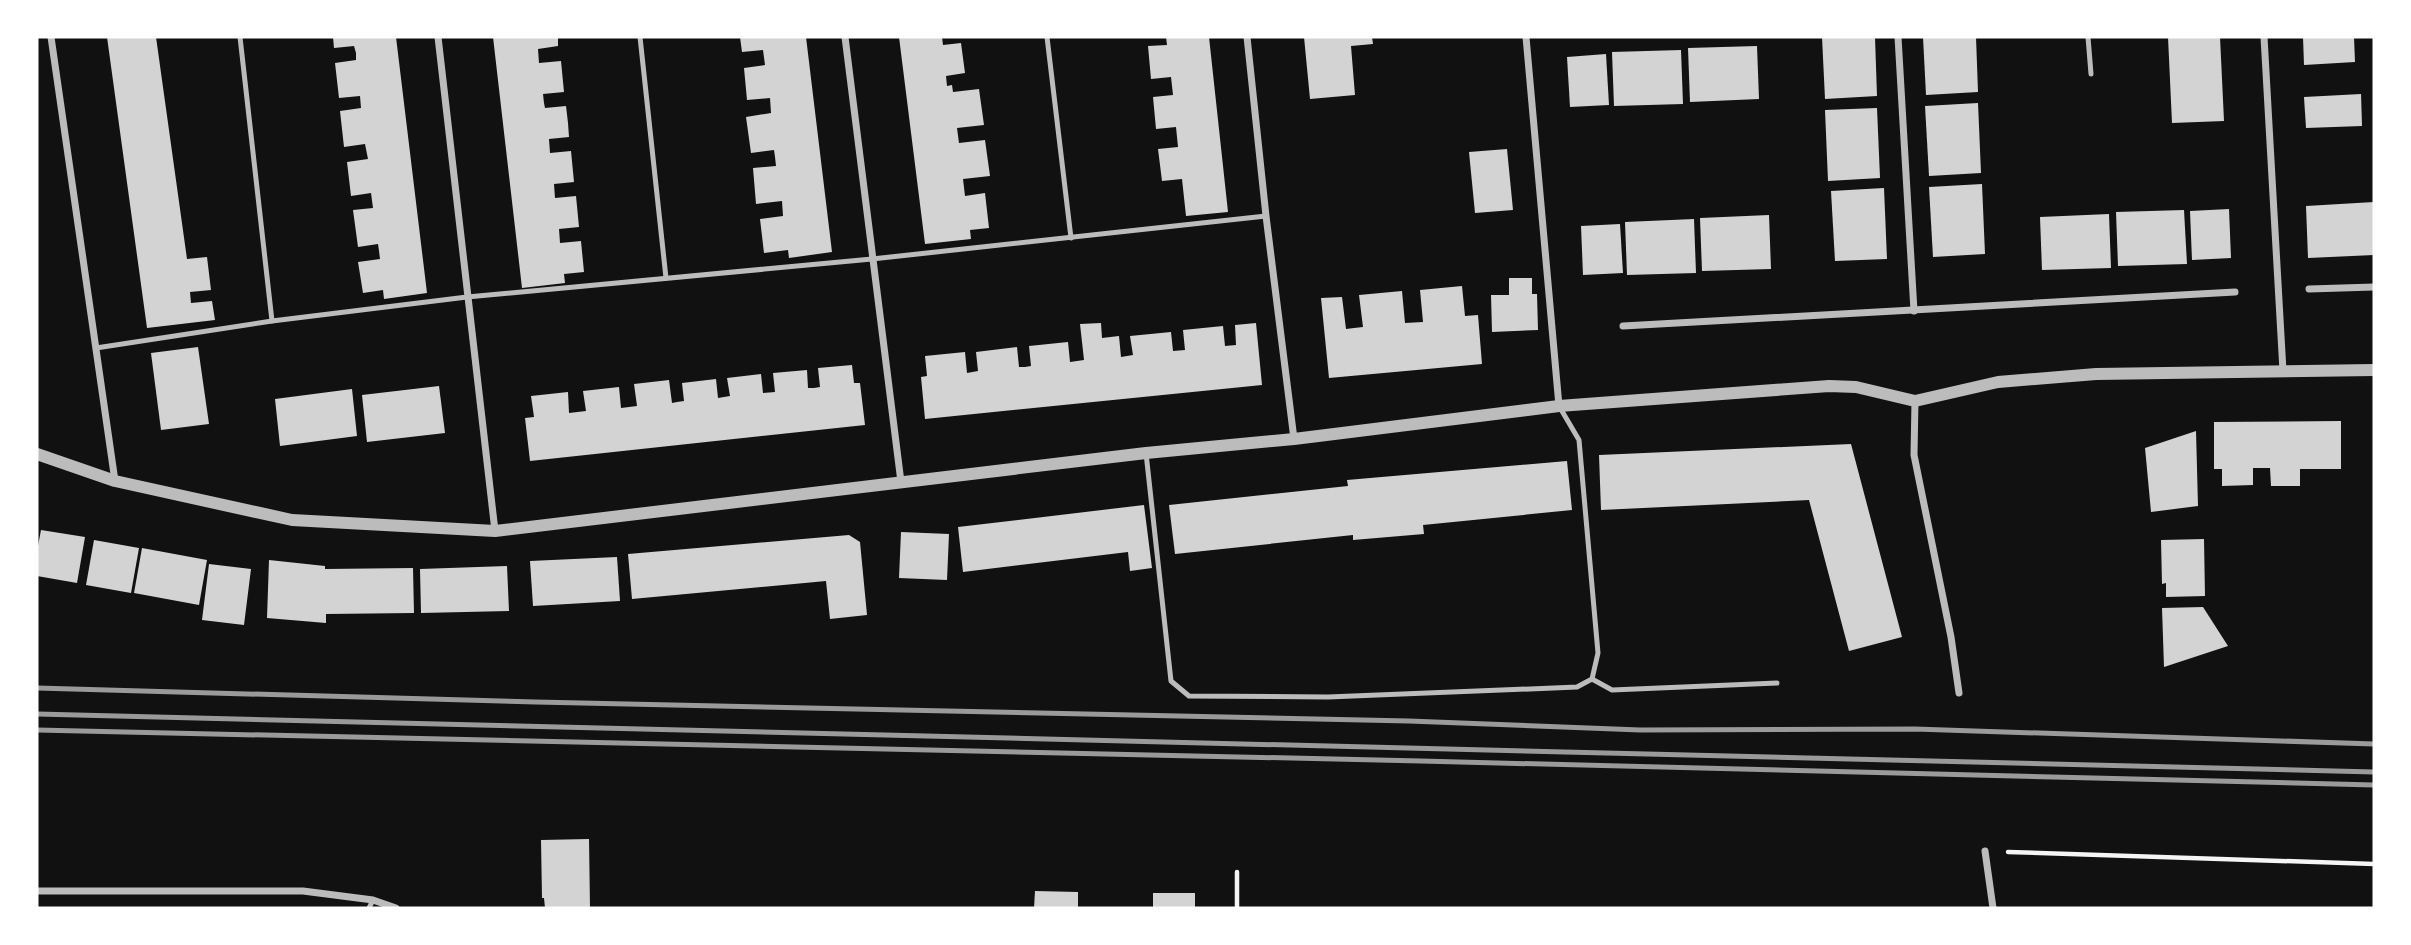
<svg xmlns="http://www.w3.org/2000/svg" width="2411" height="945" font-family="'PT Serif',serif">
	<rect width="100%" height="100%" fill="#111"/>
	<g fill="#d3d3d3">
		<polygon points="107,37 156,37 187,259 207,257 211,290 190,292 191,303 212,301 215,320 147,328"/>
		<polygon points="333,37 396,37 427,293 384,299 383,290 363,293 358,262 380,259 379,251 378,244 358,247 353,210 373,208 371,193 351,196 347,162 368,159 365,144 344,147 340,111 361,108 360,96 339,98 335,63 356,60 356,53 354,46 334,48"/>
		<polygon points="493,37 558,37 558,46 538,49 539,63 561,61 564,92 543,94 544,103 545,108 566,106 568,123 569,137 549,139 550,153 571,151 574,182 554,184 555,198 576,196 579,227 559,229 560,243 581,241 584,272 564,274 565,283 522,288"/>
		<polygon points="740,37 806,37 832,252 789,258 788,250 764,253 760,219 783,216 782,201 756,204 753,168 776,166 775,157 774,150 751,153 746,117 771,113 770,98 747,100 744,68 765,65 763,50 742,52"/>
		<polygon points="899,37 942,37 943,45 961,43 965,73 946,76 947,86 952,85 953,92 979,89 984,125 957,128 959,143 985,140 990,176 963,179 965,196 985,193 989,228 970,230 971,239 925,244"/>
		<polygon points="1166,37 1209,37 1228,212 1186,216 1182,179 1162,181 1158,149 1178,147 1176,127 1156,129 1153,97 1173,95 1171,77 1151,79 1148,46 1167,45"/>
		<polygon points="1304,37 1372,37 1373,44 1351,46 1355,95 1310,99"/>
		<polygon points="1822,37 1875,37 1877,96 1825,99"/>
		<polygon points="1923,37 1976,37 1978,92 1926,95"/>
		<polygon points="2168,37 2220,37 2224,121 2172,123"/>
		<polygon points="2303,37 2354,37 2355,62 2304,65"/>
		<polygon points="1757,46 1759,99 1690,102 1688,48"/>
		<polygon points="1681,50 1683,104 1614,106 1612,52"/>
		<polygon points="1606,54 1609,105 1570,107 1567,57"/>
		<polygon points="2361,94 2362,126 2306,128 2304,97"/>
		<polygon points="1978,103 1981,173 1929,176 1925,106"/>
		<polygon points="1877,108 1880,178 1828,181 1825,110"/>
		<polygon points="1507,149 1513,210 1475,213 1469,152"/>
		<polygon points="1982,184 1985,254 1933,257 1929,187"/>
		<polygon points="1884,188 1887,259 1835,261 1831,191"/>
		<polygon points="2374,202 2374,255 2308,258 2306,206"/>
		<polygon points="2229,209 2231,258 2192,260 2190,211"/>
		<polygon points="2184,210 2187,264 2118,266 2116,212"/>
		<polygon points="2109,214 2111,268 2042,270 2040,217"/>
		<polygon points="1769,215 1771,269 1702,271 1700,218"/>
		<polygon points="1694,219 1696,273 1627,275 1625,222"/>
		<polygon points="1620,224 1623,273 1583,275 1581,226"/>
		<polygon points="1509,278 1532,278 1532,294 1537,294 1538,330 1492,332 1491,295 1509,295"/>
		<polygon points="1462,286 1465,316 1478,315 1482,364 1329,378 1321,298 1342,297 1346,329 1354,328 1363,327 1359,295 1402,291 1405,323 1423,322 1420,290"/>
		<polygon points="1101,323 1102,338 1119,336 1121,357 1133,355 1130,336 1171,332 1173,351 1185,350 1183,330 1223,326 1225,346 1236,345 1235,325 1256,323 1262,385 925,419 921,377 927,376 925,356 965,352 967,373 978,371 976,352 1017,347 1019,367 1025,367 1031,366 1029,346 1068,342 1070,362 1084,360 1080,324"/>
		<polygon points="198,347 209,424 161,430 151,353"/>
		<polygon points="852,365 854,383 860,383 865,425 530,461 525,418 534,417 531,396 568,392 569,413 586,411 583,391 619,387 621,408 637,406 634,384 669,380 672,403 677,402 684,401 682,383 716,379 718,398 730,396 727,378 761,374 763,393 775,392 773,373 807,370 808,388 814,388 820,387 818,368"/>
		<polygon points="439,386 445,433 367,442 362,395"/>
		<polygon points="352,389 357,436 280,446 275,399"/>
		<polygon points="2341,421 2341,469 2300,469 2300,486 2271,486 2270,468 2253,468 2253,485 2222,486 2222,469 2214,469 2214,422"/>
		<polygon points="2196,431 2198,506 2151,512 2145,448"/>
		<polygon points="1851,444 1902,637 1849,651 1809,500 1601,510 1599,455"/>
		<polygon points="1567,461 1572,510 1423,525 1424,534 1353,540 1353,535 1175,554 1169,505 1348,486 1347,480"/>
		<polygon points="1144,505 1152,568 1130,571 1128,552 963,572 958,527"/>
		<polygon points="41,530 85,537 77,583 37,576 37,551"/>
		<polygon points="901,532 949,534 947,580 899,578"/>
		<polygon points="849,535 860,542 867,615 830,619 826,581 632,599 628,554"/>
		<polygon points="2204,539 2205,596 2166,597 2166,583 2162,584 2161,540"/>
		<polygon points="94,540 139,548 131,593 86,585"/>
		<polygon points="142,548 207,560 199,605 134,593"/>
		<polygon points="617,557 620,601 533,606 530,561"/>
		<polygon points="269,560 325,566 325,569 413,568 414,613 326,614 326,623 267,618"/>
		<polygon points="209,564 251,569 244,625 202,620"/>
		<polygon points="507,566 509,611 421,613 420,569"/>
		<polygon points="2203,607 2228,646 2164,667 2162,608"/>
		<polygon points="589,839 590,908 545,908 544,898 542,898 541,840"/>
		<polygon points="1035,891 1078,892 1078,908 1034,908"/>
		<rect x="1153" y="893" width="42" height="15"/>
	</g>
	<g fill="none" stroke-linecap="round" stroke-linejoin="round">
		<g stroke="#f5f5f5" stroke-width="4.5">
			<polyline points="2008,852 2374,864"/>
			<polyline points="1237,872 1237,908"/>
		</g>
		<g stroke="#bcbcbc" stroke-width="5">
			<polyline points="240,37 272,321"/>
			<polyline points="640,37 666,278"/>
			<polyline points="1047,37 1071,238"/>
			<polyline points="2088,37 2091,74"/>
			<polyline points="96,348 272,321 467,297 872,259 1266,216"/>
			<polyline points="1146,453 1171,681 1189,696 1328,697 1577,687 1592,679 1598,653 1579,440 1559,406"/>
			<polyline points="1592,679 1612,690 1777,683"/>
			<polyline points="369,908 373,900"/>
		</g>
		<g stroke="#bcbcbc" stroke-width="7">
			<polyline points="51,37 115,481"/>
			<polyline points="438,37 495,531"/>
			<polyline points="845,37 901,482"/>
			<polyline points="1247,37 1266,216 1294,439"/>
			<polyline points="1526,37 1559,406"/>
			<polyline points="1898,37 1914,311"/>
			<polyline points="2264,37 2283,371"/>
			<polyline points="2309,289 2374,287"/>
			<polyline points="1623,326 2235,292"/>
			<polyline points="1915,401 1914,455 1951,637 1959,693"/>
			<polyline points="1985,851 1993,908"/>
			<polyline points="37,891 303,891 373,900 396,908"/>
		</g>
		<polyline stroke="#bcbcbc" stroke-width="12" points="37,454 115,481 292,520 495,531 1146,453 1294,439 1559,406 1829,386 1856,387 1915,401 1998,382 2096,374 2374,370"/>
		<g stroke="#9a9a9a" stroke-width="5">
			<polyline points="37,688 536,702 1409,721 1640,730 1915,729 2374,744"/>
			<polyline points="37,714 2374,772"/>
			<polyline points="37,730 1421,761 2374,785"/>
		</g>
	</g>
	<rect width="2411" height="945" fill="none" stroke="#ffffff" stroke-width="77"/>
</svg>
